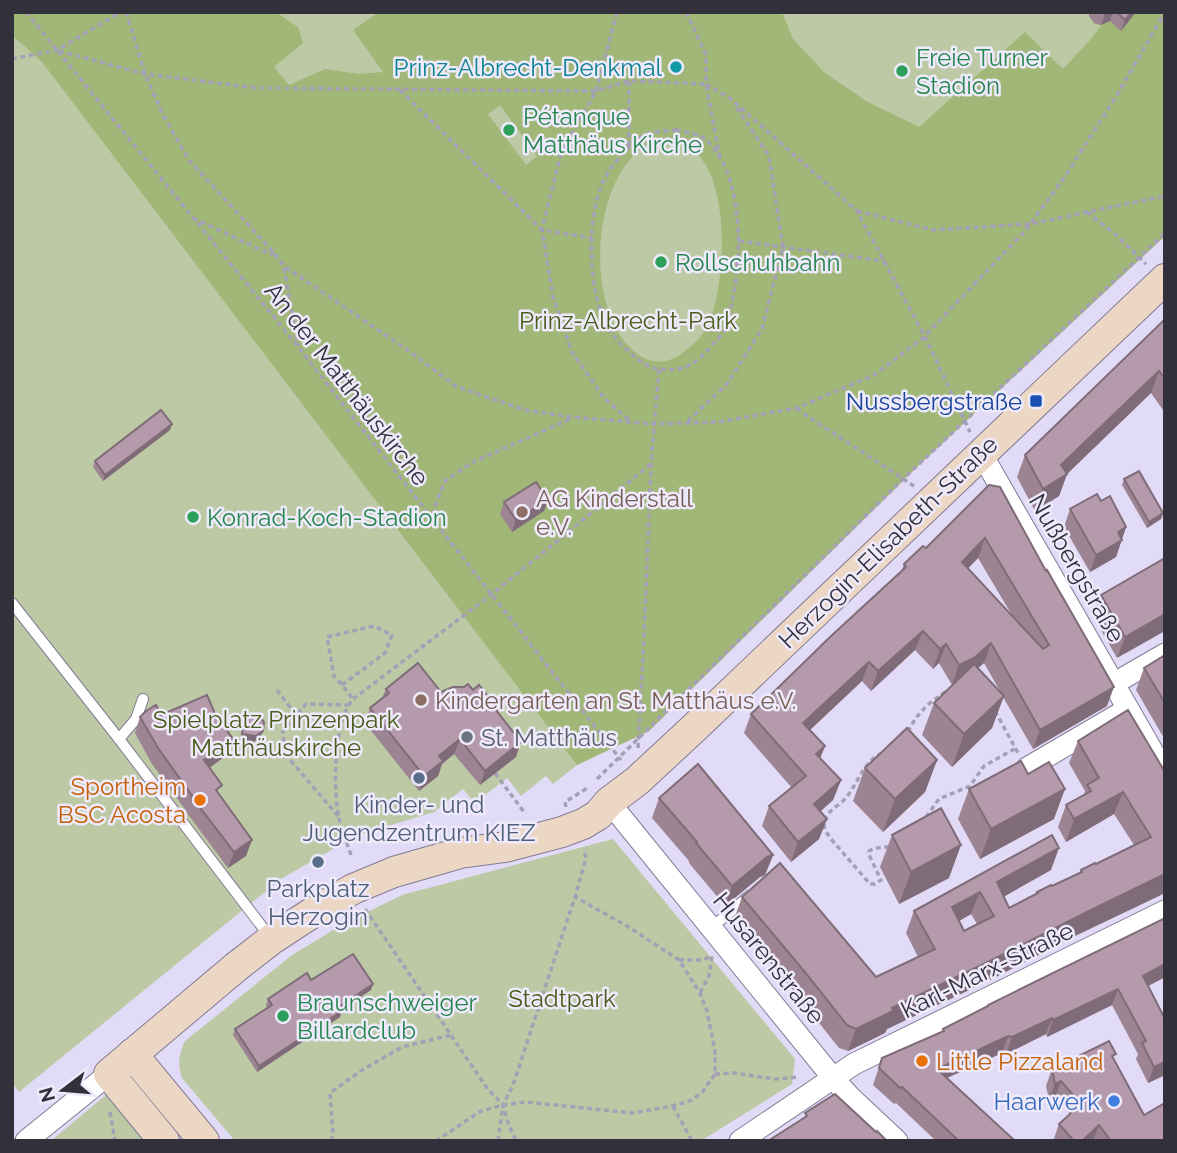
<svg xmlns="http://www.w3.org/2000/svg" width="1177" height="1153" font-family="Raleway,sans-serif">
	<rect width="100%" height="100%" fill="#e2dbf7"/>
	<g fill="#bcc9a4">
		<polygon points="12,12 1165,12 1165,236 920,464 649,731 577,765 553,784 546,776 521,796 507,778 475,803 463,789 434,812 368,832 347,841 281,879 19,1092 12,1083"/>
		<path d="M613,839L795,1059L792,1084L701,1141H235L182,1078C177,1063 179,1055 185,1041L292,955L345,923L402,895Z"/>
		<polygon points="107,1094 144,1141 51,1141"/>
	</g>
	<path fill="#a1b778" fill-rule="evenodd" d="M12,12H276L298,27L303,43L274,67L289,85L325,69L359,74L383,72L353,30L375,15V12H782L793,39L824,72L866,101L919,127L1025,32L1063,69L1089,41L1101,26L1094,23L1089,16V12H1165V236L920,464L649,731L577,765L42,62L12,35ZM500,105L537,156L526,165L488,114ZM665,140C735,140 728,278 709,323C705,333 697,341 689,348C666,368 645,366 625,342C588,297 593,193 636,153C644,146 655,143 665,140Z"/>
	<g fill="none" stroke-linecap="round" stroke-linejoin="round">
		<g stroke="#827b95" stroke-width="12">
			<g id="lane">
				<polyline points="12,603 119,739 270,937"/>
				<polyline points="119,739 136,719 143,699"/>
				<polyline points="711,928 749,896"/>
			</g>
		</g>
		<g stroke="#827b95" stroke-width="23">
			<g id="street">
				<polyline points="981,453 1165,773"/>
				<polyline points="1113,684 1165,654"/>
				<polyline points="1027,768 1128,709"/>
				<polyline points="609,802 833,1078 851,1098 897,1141"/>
				<polyline points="26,1141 109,1074"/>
				<polyline points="740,1141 854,1064 1165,911"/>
			</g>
		</g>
		<g stroke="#827b95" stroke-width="32">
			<g id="secondary">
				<polyline points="132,1054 204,1141"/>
				<polyline points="164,1141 109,1074 236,967 272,939 315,911 353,889 394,872 460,853 505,847 562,832 583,824 598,815 609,802 637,781 693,729 1165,279"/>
			</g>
		</g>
		<g stroke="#a5a0b6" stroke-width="3.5" stroke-dasharray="5 3.5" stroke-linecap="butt">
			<polyline points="26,12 299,348 621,760"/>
			<polyline points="126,12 145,74 163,115 189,160 274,253 284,266 409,351 457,387 525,410 571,417 655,424 718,422 797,408 874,375 924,337 1025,231 1064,178 1117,95 1165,12"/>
			<polyline points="617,12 596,91 561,153 542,230 553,297 572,352 604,398 630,421"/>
			<polyline points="686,12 706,55 706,84 731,99 857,211 926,339 970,432"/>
			<polyline points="59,51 145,74 256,88 596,91 629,81 706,84 720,158"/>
			<polyline points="12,59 57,50 121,12"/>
			<polyline points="400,90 542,230 592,238"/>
			<path d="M676,130C684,132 695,133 702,137C747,169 743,270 728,317C727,322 726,328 724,332C721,336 717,340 713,344C699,362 683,373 659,369C646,367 637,359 628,351C616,341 606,326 601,312C588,277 588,215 603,182C610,166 630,143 645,135C654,131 667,131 676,130Z"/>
			<polyline points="629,146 629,81"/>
			<polyline points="857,211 933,230 1030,224 1165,196"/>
			<polyline points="1087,212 1116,235 1146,264"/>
			<polyline points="193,218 270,254 274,253"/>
			<polyline points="739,241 884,261"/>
			<polyline points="284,268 298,346"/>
			<polyline points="797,408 804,414 914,486"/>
			<polyline points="688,421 727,384 762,329 783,247 769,156 735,105"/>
			<polyline points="435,523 434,509 445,481 473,462 568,420 570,417"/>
			<polyline points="342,685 385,653 392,635 374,626 327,637 334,676 342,685 353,699"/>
			<polyline points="277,690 293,711"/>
			<polyline points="995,711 1018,753"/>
			<path d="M908,732C918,711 929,703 948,690"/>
			<polyline points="638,748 644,638 651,464 659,369"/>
			<path d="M882,753C862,762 858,785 844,800C838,806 828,811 825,819C822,827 827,833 831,839L870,884H875L881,880L869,855V851C876,847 883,848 891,846"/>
			<polyline points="495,773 524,812"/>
			<polyline points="597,779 903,479 1165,233"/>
			<polyline points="566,807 565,802 589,787"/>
			<polyline points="338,816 285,754 283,731 306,704 348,705"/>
			<polyline points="926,817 939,799 970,786 984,766 1016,748"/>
			<path d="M351,855C347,843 342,831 339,818C333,790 333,722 353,699L491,595L651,464"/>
			<polyline points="365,909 487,1088 503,1105 509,1126 516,1141"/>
			<polyline points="679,960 702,960 712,956 709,976 700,993"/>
			<polyline points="715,1074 734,1073 775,1079 799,1077"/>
			<polyline points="673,1106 692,1141"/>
			<polyline points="110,1112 115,1141"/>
			<polyline points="331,1141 333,1133 330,1093 362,1070 402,1047 451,1035"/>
			<polyline points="436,1141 481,1111 503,1105 526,1102 632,1113 673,1106 692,1100 703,1091 715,1074 715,1051 707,1011 700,993 679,960 627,926 575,897"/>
			<polyline points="498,1141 503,1105 513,1085 575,897 586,858 584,849"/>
		</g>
		<use href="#lane" stroke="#fff" stroke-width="10"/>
		<use href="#street" stroke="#fff" stroke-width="21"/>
		<use href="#secondary" stroke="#ecd7c4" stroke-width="30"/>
	</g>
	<g fill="#9c8493" fill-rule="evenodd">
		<polygon points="1089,12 1136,12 1121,31 1110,21 1101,25 1094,23 1089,16"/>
		<polygon points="1165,319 1165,408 1163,410 1151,393 1067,474 1059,496 1035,511 1017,477 1025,455"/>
		<polygon points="170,430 103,481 93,467 95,461"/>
		<polygon points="1124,479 1163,513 1161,519 1147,528 1122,485"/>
		<path d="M989,485L1107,706L1033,749L1003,697L992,728L952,767L922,735L934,703L952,685L939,663L933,669L915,650L871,691L862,681L810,730L825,746L820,758L841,780L833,800L821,811L827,819L819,839L791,862L762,826L769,806L792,788L744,733L751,714L901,572L904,564L926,548ZM978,558L1013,617L968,568ZM984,663L1001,693L978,668Z"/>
		<polygon points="548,500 544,511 512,532 500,514 504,502"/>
		<polygon points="1101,501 1126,527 1116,557 1090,572 1064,527 1070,509"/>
		<polygon points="1165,558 1117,658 1093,616 1101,595"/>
		<polygon points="1165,655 1165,740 1136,690 1144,668"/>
		<polygon points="386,689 441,692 498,709 497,712 516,757 480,785 454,754 442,764 438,776 419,791 365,723 370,708 382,698"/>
		<polygon points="161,715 227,755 209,768 219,794 246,856 228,868 187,813 187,812 152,764 135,733 140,717"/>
		<path d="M1078,741L1165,772V893L1079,934L986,982L887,1029L885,1033L848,1051L839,1048L796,994L734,919L742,897L876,977L918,957L906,933L914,911L1051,870L1004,896L1009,908L1036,894L1037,892L1052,886L1080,873L1081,870L1096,864L1134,845L1114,814L1066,842L1058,827L1066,805L1084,795L1085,791L1069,763ZM971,914L977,924L964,931L959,921Z"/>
		<polygon points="937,760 925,792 883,832 853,801 865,768"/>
		<polygon points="969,789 1054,819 980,859 958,819"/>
		<polygon points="659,798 773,855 765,875 760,877 725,906 689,863 689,861 652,818"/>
		<polygon points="892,835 949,878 899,904 880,867"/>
		<polygon points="1165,918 1165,977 1148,986 1165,1019 1165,1075 1148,1083 1136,1059 1138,1054 1112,1005 1047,1037 1046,1034 1006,1054 1002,1053 947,1078 1014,1141 936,1141 896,1103 894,1104 873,1085 882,1058 942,1031 943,1029 987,1007 988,1005"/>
		<polygon points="311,980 371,990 341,1010 340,1017 257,1072 233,1035 235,1029 267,1008 266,1005 268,999"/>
		<polygon points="1114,1060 1144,1115 1164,1103 1165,1101 1165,1141 1053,1141 1059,1124 1070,1114 1055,1097 1049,1100 1046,1086 1052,1069"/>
	</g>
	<g fill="#7f6c78">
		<polygon points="1109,12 1113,12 1110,21 1101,25 1105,14"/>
		<polygon points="1131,12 1136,12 1121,31 1125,20"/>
		<polygon points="1159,371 1151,393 1067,474 1059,496 1035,511 1043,489 1061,465"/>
		<polygon points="172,424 170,430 103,481 105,475"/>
		<polygon points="548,500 544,511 512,532 516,520"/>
		<polygon points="1163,513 1161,519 1147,528 1149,522"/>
		<polygon points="1126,527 1116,557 1090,572 1096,555 1118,532"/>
		<polygon points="985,538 978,558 955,582 962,562"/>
		<polygon points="1165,614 1165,631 1117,658 1125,637"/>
		<polygon points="923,631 915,650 871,691 878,671"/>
		<polygon points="991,643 984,663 966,678 952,685 959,665"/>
		<polygon points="946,644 939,663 933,669 940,649"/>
		<polygon points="869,662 862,681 796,743 803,723"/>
		<polygon points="1114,687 1107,706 1033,749 1040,730"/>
		<polygon points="1004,696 992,728 952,767 964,734"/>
		<polygon points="263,731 261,736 254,742 240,740 242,734"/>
		<polygon points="233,739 227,755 198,776 204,760"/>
		<polygon points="460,739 454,754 442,764 438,776 419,791 424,776 439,756"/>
		<polygon points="521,742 516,757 480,785 485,771"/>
		<polygon points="825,746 817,766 816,754"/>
		<polygon points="937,760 925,792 883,832 895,799"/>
		<polygon points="841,780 833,800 807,823 814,804"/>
		<polygon points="1065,789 1054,819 980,859 991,829"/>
		<polygon points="1123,792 1114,814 1066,842 1074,819"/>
		<polygon points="827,819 819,839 791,862 798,842"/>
		<polygon points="252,840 246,856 228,868 234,852"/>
		<polygon points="961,845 949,878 899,904 911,872"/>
		<polygon points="1059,848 1051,870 989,905 997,882"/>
		<polygon points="773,855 765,875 760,877 725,906 732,886 767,857"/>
		<polygon points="1165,874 1165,893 1079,934 986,982 887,1029 885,1033 848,1051 856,1029 892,1008"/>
		<polygon points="980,892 971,914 944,930 952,907"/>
		<polygon points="1165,964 1165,977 1137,992 1143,976"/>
		<polygon points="373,984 371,990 337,1012 339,1007"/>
		<polygon points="1118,989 1112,1005 1047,1037 1053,1020"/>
		<polygon points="342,1011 340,1017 257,1072 259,1066"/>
		<polygon points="1052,1018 1046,1034 1006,1054 1012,1037"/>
		<polygon points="1008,1036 1002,1053 931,1085 937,1069"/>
		<polygon points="1165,1062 1165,1075 1148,1083 1154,1067"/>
		<polygon points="1061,1081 1055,1097 1049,1100 1055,1084"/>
		<polygon points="1099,1125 1093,1141 1082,1141"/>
	</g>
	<g fill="#b59aab" stroke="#7f6c78" stroke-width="2" fill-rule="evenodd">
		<polygon points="1117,12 1131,12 1125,20"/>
		<polygon points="1165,319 1165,379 1159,371 1061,465 1067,474 1043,489 1025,455"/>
		<polygon points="161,410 172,424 105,475 95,461"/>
		<polygon points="1139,471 1163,513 1149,522 1124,479"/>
		<polygon points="536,482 548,500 516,520 504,502"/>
		<path d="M989,485L1000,487L1046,571L1047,570L1114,687L1040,730L991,643L974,658L959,665L946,644L940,649L923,631L878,671L869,662L803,723L825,746L816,754L841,780L814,804L827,819L798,842L769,806L806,776L751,714L830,637L906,567L904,564L923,546L926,548ZM985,538L1049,645L1043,649L962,562Z"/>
		<polygon points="1097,494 1101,501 1110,496 1126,527 1118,532 1122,540 1096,555 1070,509"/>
		<polygon points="1165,558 1165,614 1125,637 1101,595"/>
		<polygon points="1165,655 1165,703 1144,668"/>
		<polygon points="418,663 441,692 453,687 464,687 468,684 473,690 479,685 498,709 496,710 521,742 485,771 460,739 439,756 443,761 424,776 370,708 389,693 386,689"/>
		<polygon points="974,664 1004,696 964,734 934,703"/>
		<polygon points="207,695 215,714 233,739 204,760 222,785 216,790 252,840 234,852 192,797 193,797 158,748 140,717 146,711 156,705 161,715"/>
		<path d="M1128,710L1165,772V874L1087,912L994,959L892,1008L893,1011L856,1029L847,1025L804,971L742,897L780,863L876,977L935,949L914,911L1052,835L1059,848L997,882L1009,908L1038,893L1037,892L1051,885L1052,886L1082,872L1081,870L1095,863L1096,864L1151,837L1123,792L1074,819L1066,805L1091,791L1087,785L1099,778L1078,741ZM980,892L994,916L964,931L952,907Z"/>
		<polygon points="250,715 259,716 264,722 263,731 256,736 242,734 244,720"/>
		<polygon points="907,728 937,760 895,799 865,768"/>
		<polygon points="1021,761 1028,774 1049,762 1065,789 991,829 969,789"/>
		<polygon points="698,764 773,855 767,857 732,886 696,843 697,842 659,798"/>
		<polygon points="941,808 961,845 911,872 892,835"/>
		<polygon points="1165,918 1165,964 1143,976 1165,1019 1165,1062 1154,1067 1142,1043 1146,1041 1118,989 1053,1020 1052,1018 1012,1037 1008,1036 937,1069 1014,1140 1013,1141 959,1141 902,1087 900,1088 879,1068 882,1058 944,1031 943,1029 988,1006 988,1005"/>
		<polygon points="353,954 373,984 339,1007 342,1011 259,1066 235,1029 272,1005 268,999 307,973 311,980"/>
		<polygon points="1109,1041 1116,1054 1112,1056 1144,1115 1165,1103 1165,1141 1111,1141 1099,1125 1082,1141 1074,1141 1059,1124 1081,1104 1061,1081 1055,1084 1052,1069"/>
		<polygon points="835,1094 876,1132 877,1131 887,1141 768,1141 807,1116 805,1113"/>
	</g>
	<circle fill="#0f9aa8" stroke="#eeeafb" stroke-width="2.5" cx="676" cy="67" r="7"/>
	<g fill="#2e9e5b" stroke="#eeeafb" stroke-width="2.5">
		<circle cx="902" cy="71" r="7"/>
		<circle cx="509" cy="130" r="7"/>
		<circle cx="661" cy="262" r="7"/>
		<circle cx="193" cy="517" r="7"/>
		<circle cx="283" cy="1016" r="7"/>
	</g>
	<rect fill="#1a4fb4" stroke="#eeeafb" stroke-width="2.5" x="1029" y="394" width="14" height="14" rx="3.5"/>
	<g fill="#8d6e63" stroke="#eeeafb" stroke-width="2.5">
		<circle cx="522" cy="512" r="7"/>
		<circle cx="421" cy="700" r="7"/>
	</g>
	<circle fill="#6b7280" stroke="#eeeafb" stroke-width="2.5" cx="467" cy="737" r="7"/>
	<g fill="#5c6f8a" stroke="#eeeafb" stroke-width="2.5">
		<circle cx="419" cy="778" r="7"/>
		<circle cx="318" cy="862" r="7"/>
	</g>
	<g fill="#e8710a" stroke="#eeeafb" stroke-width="2.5">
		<circle cx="200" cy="800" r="7"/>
		<circle cx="922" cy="1061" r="7"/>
	</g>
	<circle fill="#3f7fe0" stroke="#eeeafb" stroke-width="2.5" cx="1114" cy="1101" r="7"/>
	<g text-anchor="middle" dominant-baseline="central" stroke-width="5" stroke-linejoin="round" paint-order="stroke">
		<g font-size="24" fill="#27864d" stroke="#eeeafb" text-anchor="start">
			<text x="916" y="57">Freie Turner<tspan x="916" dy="28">Stadion</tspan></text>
			<text x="523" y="116">Pétanque<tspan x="523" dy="28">Matthäus Kirche</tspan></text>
			<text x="675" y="262">Rollschuhbahn</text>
			<text x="207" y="517">Konrad-Koch-Stadion</text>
			<text x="297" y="1002">Braunschweiger<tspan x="297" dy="28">Billardclub</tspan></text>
		</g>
		<g font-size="24" fill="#0d838f" stroke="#eeeafb" text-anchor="end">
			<text x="662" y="67">Prinz-Albrecht-Denkmal</text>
		</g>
		<g font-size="24" fill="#495c18" stroke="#eeeafb">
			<text x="628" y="320">Prinz-Albrecht-Park</text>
			<text x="276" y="719">Spielplatz Prinzenpark<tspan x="276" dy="28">Matthäuskirche</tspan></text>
			<text x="562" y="998">Stadtpark</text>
		</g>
		<g font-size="24" fill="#32303b" stroke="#eeeafb">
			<text transform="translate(347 384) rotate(52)">An der Matthäuskirche</text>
			<text transform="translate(888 542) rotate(-44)">Herzogin-Elisabeth-Straße</text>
			<text transform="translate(1077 568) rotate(60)">Nußbergstraße</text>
			<text transform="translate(769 958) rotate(51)">Husarenstraße</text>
			<text transform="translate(987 970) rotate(-26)">Karl-Marx-Straße</text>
		</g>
		<g font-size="24" fill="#164399" stroke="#eeeafb" text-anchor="end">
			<text x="1022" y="401">Nussbergstraße</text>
		</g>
		<g font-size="24" fill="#785e54" stroke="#eeeafb" text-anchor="start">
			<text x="536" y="498">AG Kinderstall<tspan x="536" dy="28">e.V.</tspan></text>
			<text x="435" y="700">Kindergarten an St. Matthäus e.V.</text>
		</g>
		<g font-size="24" fill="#5b616d" stroke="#eeeafb" text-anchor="start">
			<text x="481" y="737">St. Matthäus</text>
		</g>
		<g font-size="24" fill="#c56008" stroke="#eeeafb" text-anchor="end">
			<text x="186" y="786">Sportheim<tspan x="186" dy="28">BSC Acosta</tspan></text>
			<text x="936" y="1061" text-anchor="start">Little Pizzaland</text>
		</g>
		<g font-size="24" fill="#4e5e75" stroke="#eeeafb">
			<text x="419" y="804">Kinder- und<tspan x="419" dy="28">Jugendzentrum KIEZ</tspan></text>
			<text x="318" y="888">Parkplatz<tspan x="318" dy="28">Herzogin</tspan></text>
		</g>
		<g font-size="24" fill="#366cbe" stroke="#eeeafb" text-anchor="end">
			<text x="1100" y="1101">Haarwerk</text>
		</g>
	</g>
	<rect width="1177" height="1153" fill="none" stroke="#32303b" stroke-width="28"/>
	<g transform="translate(63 1090) rotate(254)" stroke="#eeeafb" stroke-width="5" paint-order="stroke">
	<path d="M0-5L12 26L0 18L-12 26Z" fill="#32303b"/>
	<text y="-10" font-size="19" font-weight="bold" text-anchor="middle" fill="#32303b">N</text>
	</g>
</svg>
